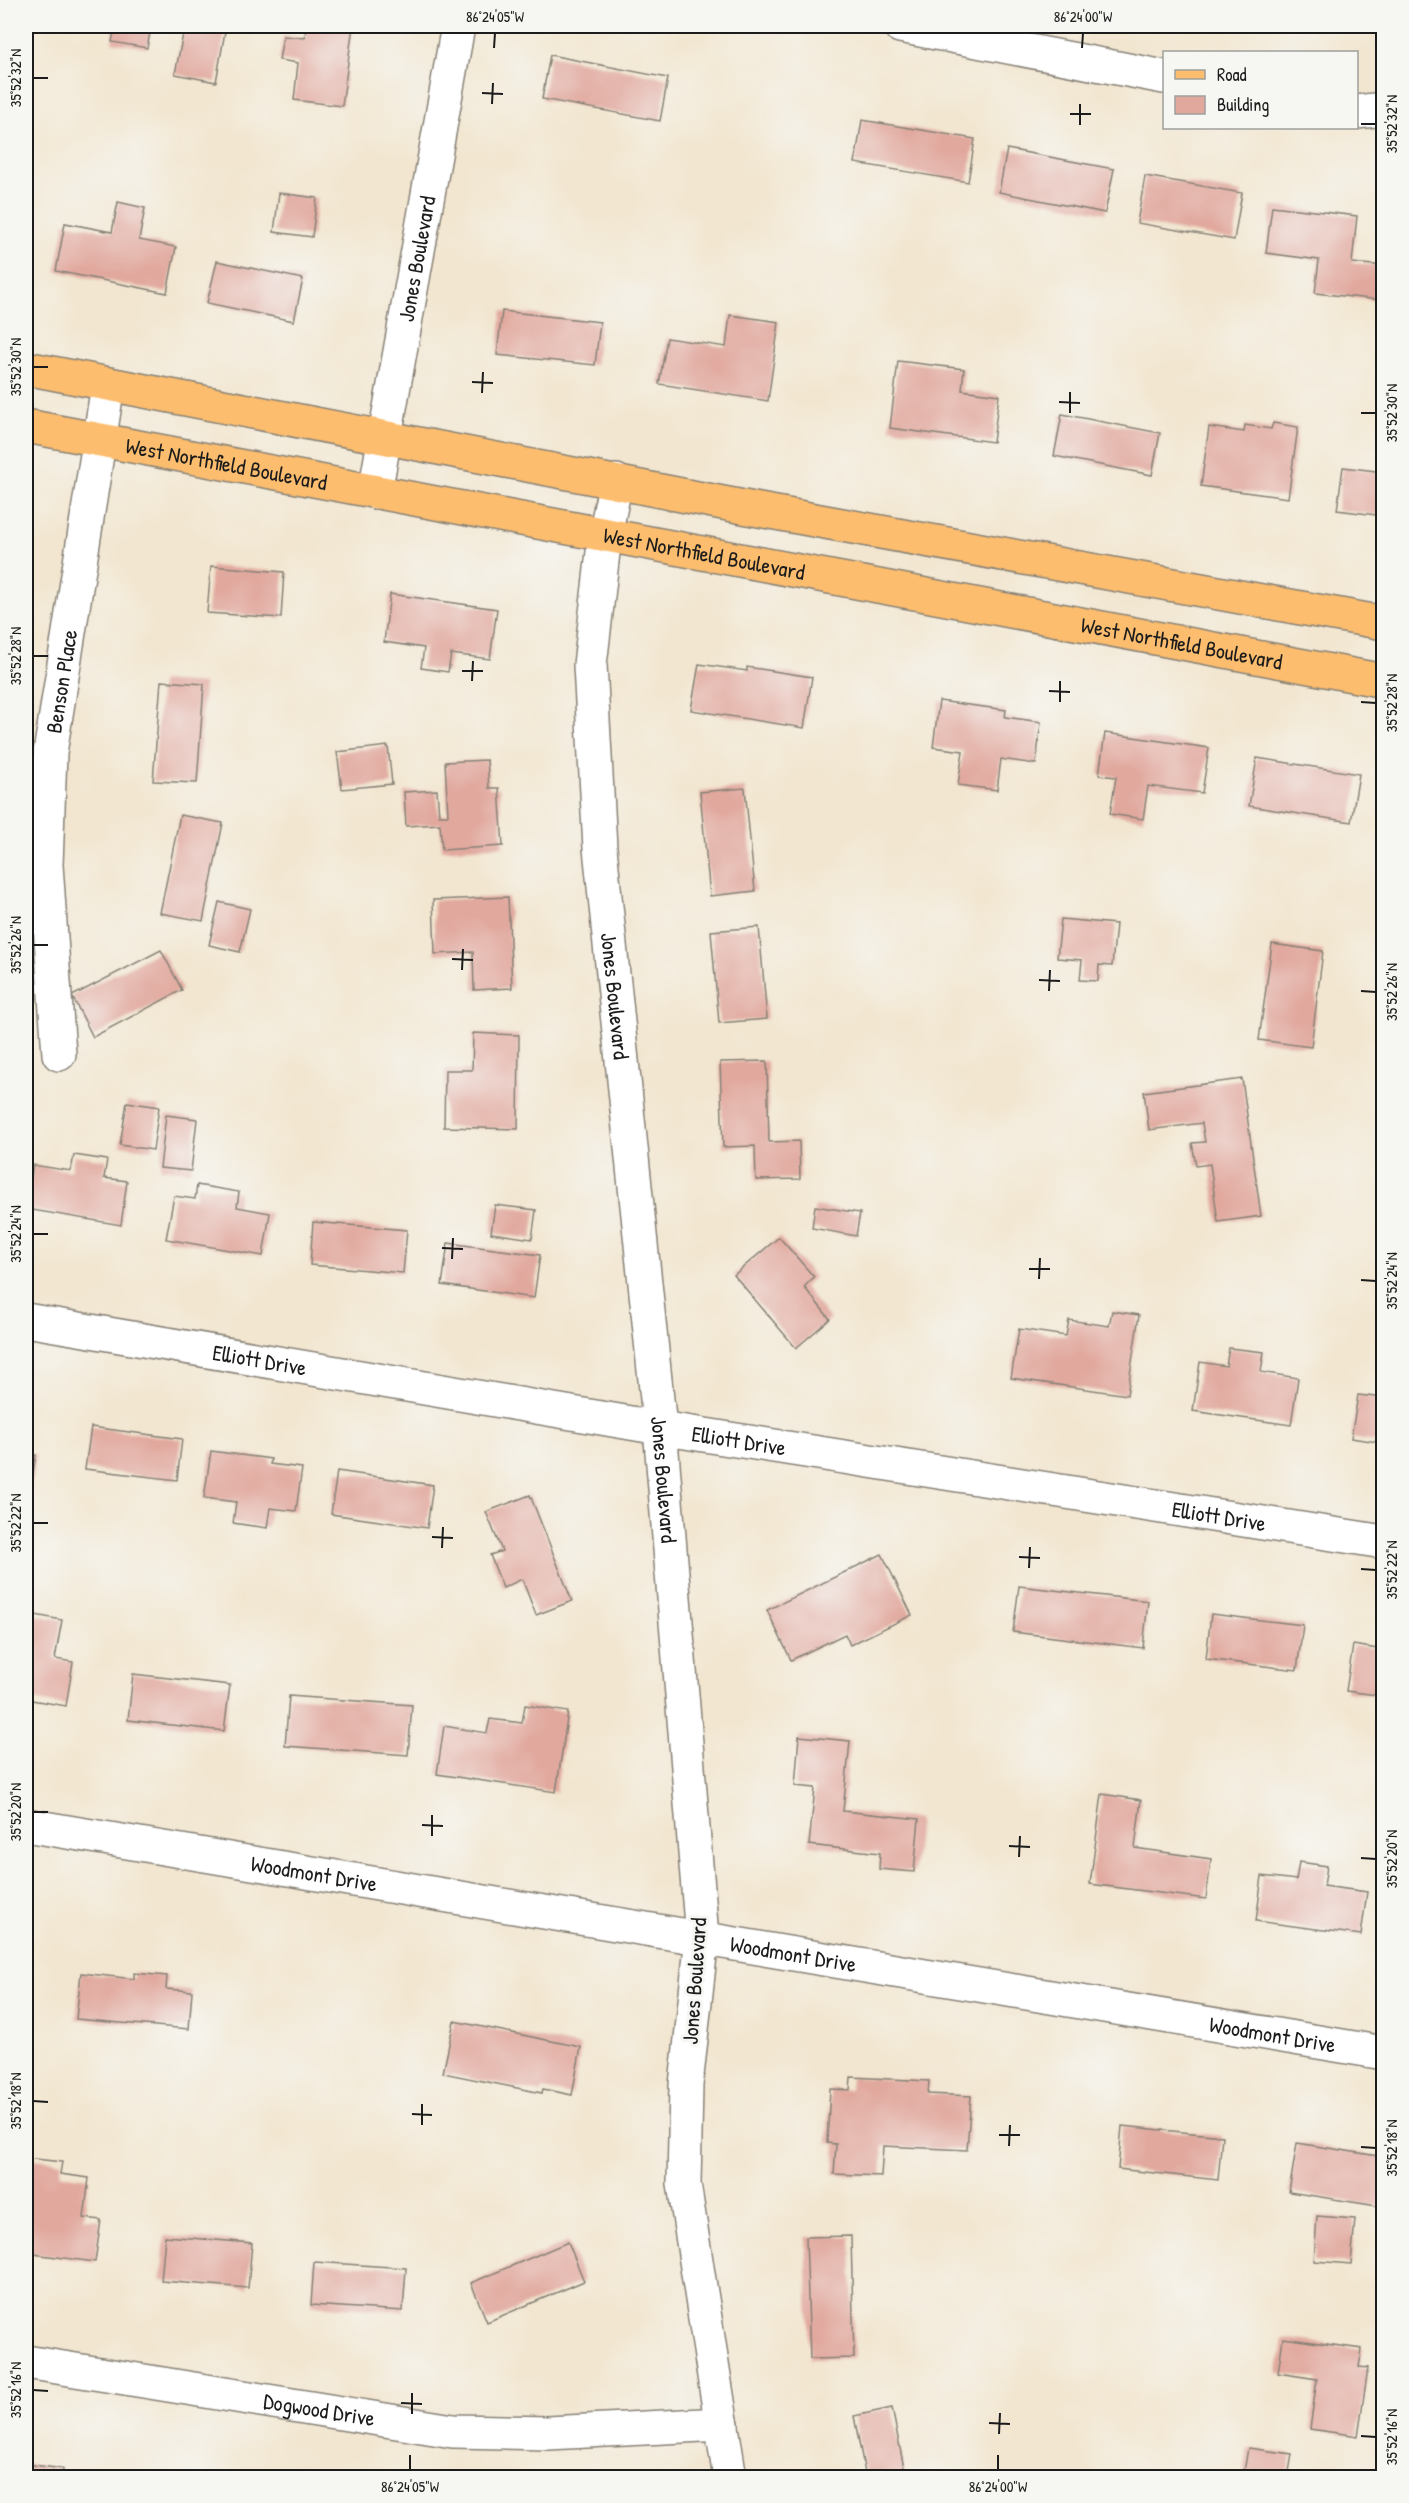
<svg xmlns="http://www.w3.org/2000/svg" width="1409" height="2503" font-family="'Patrick Hand',sans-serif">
	<rect width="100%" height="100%" fill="#f6f6f2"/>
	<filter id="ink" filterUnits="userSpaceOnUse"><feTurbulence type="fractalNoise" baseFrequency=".0167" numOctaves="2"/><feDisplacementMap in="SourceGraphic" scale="12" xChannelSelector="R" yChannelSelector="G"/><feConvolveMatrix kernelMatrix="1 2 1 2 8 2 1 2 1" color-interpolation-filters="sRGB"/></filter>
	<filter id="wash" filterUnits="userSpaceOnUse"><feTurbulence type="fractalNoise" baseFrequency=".008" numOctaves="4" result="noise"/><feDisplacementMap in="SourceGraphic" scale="24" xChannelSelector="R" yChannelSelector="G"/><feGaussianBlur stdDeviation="1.35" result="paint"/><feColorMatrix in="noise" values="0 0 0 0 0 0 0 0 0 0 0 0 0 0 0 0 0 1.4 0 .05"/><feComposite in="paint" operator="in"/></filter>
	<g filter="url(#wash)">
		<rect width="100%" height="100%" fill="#f2e6d0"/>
		<g id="blocks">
			<g fill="#e1a89e">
				<polygon points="115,26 226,26 216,82 175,74 183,34 151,28 147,48 112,42"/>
				<polygon points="306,26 353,26 342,106 294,100 298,63 279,60 283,36 305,38"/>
				<polygon points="550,55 668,78 660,121 542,99"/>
				<polygon points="862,120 975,139 968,182 855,163"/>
				<polygon points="1007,149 1114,169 1105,213 999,192"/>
				<polygon points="1145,176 1242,193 1234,240 1137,223"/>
				<polygon points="279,193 317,198 312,237 274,232"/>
				<polygon points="118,202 145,208 139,240 176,247 167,293 56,271 65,223 112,232"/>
				<polygon points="1272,206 1357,216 1352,263 1384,266 1380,300 1315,293 1319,260 1266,253"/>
				<polygon points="217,261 303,279 294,321 207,303"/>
				<polygon points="502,311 600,322 595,365 497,355"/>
				<polygon points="730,315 779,322 768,401 659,384 667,338 726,347"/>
				<polygon points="898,361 964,369 962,390 999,395 993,442 890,428"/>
				<polygon points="1062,414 1160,433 1152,475 1054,456"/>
				<polygon points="1273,423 1298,427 1288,498 1201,486 1209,427 1244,432 1245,425 1271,429"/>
				<polygon points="1343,467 1384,472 1384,516 1337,510"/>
				<polygon points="211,566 284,572 281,618 207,613"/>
				<polygon points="390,594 497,609 490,659 451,654 448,672 421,668 424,648 384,642"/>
				<polygon points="699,664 747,671 747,667 812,677 804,728 691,710"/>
				<polygon points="161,681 204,684 197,783 153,781"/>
				<polygon points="939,701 1006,710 1005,717 1041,722 1036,764 1001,759 997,790 958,785 963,751 933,747"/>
				<polygon points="1105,733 1209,748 1202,793 1148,786 1143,819 1110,814 1116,777 1099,775"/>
				<polygon points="388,746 392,784 342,789 337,752"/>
				<polygon points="1257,758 1359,774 1351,822 1249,806"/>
				<polygon points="487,760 489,788 499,788 503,846 442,850 440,824 406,826 404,792 437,790 439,815 448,815 445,762"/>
				<polygon points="745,788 755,891 710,896 700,792"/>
				<polygon points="180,815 223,823 203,921 160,913"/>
				<polygon points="508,897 512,988 474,990 473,952 435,954 433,900"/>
				<polygon points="219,902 250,909 240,952 209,945"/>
				<polygon points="1061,919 1116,924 1112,966 1099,965 1098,981 1080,980 1082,960 1057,958"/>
				<polygon points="759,927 767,1019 719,1023 711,931"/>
				<polygon points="1272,944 1323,951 1311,1047 1259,1040"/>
				<polygon points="161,950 182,990 93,1037 72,996"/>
				<polygon points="473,1033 519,1035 518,1129 444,1127 445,1070 472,1070"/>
				<polygon points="767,1061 769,1142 799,1141 800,1179 756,1180 755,1146 723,1147 720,1062"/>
				<polygon points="1242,1079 1261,1216 1218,1222 1210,1164 1196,1166 1192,1143 1205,1142 1202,1123 1149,1130 1144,1092"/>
				<polygon points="127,1102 159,1107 153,1150 120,1145"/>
				<polygon points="166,1115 197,1119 191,1171 160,1168"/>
				<polygon points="74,1155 107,1160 104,1178 127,1181 121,1225 26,1209 33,1165 71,1171"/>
				<polygon points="197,1185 239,1192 237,1207 270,1213 263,1256 166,1239 174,1196 195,1199"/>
				<polygon points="495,1205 536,1210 532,1239 491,1233"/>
				<polygon points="815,1206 860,1213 856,1236 812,1228"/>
				<polygon points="313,1222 407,1230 403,1273 310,1265"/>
				<polygon points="779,1237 814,1277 804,1287 830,1319 796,1348 734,1275"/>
				<polygon points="448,1243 540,1255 534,1298 442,1285"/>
				<polygon points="1112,1311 1139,1315 1127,1395 1011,1378 1019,1329 1066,1336 1069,1320 1109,1326"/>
				<polygon points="1229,1348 1264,1352 1261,1372 1298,1378 1291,1425 1193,1411 1200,1362 1226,1366"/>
				<polygon points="1358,1395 1384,1398 1384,1443 1351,1438"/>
				<polygon points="91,1427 182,1439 177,1480 85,1469"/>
				<polygon points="211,1451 271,1459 270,1464 302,1468 296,1511 270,1508 267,1528 233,1523 236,1502 204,1498"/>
				<polygon points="26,1453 36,1455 30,1491 26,1491"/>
				<polygon points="337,1471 433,1485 427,1528 331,1514"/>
				<polygon points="530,1495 572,1601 536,1615 522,1579 503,1588 490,1555 502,1551 486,1512"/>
				<polygon points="882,1554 912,1615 850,1645 845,1634 791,1660 767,1610"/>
				<polygon points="1019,1586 1148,1601 1143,1648 1013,1632"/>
				<polygon points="30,1614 62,1620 55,1659 73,1662 66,1706 26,1699 26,1641"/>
				<polygon points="1211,1614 1303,1625 1297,1670 1206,1659"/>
				<polygon points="1353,1645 1384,1650 1384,1696 1346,1691"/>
				<polygon points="133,1674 230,1685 224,1731 128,1720"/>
				<polygon points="289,1696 412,1705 408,1755 285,1746"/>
				<polygon points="525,1705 568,1712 556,1792 437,1774 444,1726 487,1733 490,1719 522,1723"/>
				<polygon points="799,1736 850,1741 843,1811 919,1819 914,1872 879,1869 880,1853 809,1845 815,1788 795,1786"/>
				<polygon points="1102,1794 1141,1800 1135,1848 1211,1859 1206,1899 1090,1884"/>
				<polygon points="1299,1862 1327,1866 1324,1886 1367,1892 1361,1935 1256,1921 1262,1876 1296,1880"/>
				<polygon points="81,1973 134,1979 134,1973 167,1976 166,1989 192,1991 189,2029 76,2019"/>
				<polygon points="454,2021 581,2047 572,2095 543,2089 542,2093 443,2073"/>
				<polygon points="851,2077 929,2081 928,2094 971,2096 967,2150 883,2146 881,2176 834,2174 836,2144 827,2143 830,2089 850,2090"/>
				<polygon points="1122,2126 1222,2136 1218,2180 1118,2169"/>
				<polygon points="1297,2143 1384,2157 1384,2207 1289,2192"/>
				<polygon points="26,2158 62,2162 60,2174 89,2178 84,2218 101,2220 95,2262 26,2253"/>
				<polygon points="1317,2216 1355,2219 1351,2264 1314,2261"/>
				<polygon points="165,2236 252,2243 248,2288 161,2281"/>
				<polygon points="851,2236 854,2358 810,2359 806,2237"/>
				<polygon points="568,2242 584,2281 487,2322 471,2283"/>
				<polygon points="314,2262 406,2268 403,2311 311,2305"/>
				<polygon points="1283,2338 1362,2349 1359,2367 1368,2368 1358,2436 1310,2429 1317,2379 1278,2373"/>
				<polygon points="892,2408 906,2478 866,2478 854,2416"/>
				<polygon points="1248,2448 1292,2454 1288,2478 1243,2478"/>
				<polygon points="26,2464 63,2469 62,2478 26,2478"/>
			</g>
		</g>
	</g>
	<g filter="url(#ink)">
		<use href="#blocks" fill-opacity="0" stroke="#878176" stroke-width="1.5"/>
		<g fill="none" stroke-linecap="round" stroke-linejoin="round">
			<g stroke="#878176" stroke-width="36">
				<g id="minor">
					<polyline points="900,26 1164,77"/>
					<polyline points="1356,112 1384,109"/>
					<path id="s1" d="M616,481L605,535L590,665L600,848L660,1428L702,1937L686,2085L684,2184L730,2478"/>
					<path id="s2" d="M375,492L458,26"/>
					<path id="s3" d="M59,1054L46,865L50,753L108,385"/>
					<path id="s4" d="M26,1320L660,1428L1384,1542"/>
					<path id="s5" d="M26,1825L1384,2053"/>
					<path id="s6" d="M26,2362L453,2431L548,2433L722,2424"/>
				</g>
			</g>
			<g stroke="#878176" stroke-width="36">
				<g id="major">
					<polyline points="26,368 759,510 1384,623"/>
					<path id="s7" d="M26,426L1384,681"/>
				</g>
			</g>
			<use href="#minor" stroke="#fff" stroke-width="33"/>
			<use href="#major" stroke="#fcbd6e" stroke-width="33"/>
		</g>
	</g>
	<path fill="none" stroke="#1c1c1c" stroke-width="2" d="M494,48L495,33M1082,48L1083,33M33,78H48M482,93L503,94M492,104L493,83M1070,114H1091M1361,124H1376M1080,125V104M33,367H48M472,382L493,383M482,393L483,372M1059,402L1080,403M1070,413V392M1361,413H1376M33,656H48M462,671H483M472,681L473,661M1049,691L1070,692M1060,702V681M1361,702L1376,703M33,945H48M452,959L473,960M462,970L463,949M1039,980L1060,981M1049,991L1050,970M1361,991L1376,992M33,1234H48M442,1248L463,1249M452,1259L453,1238M1029,1269H1050M1039,1279L1040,1258M1361,1280L1376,1281M33,1523H48M432,1537L453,1538M442,1548L443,1527M1019,1557L1040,1558M1029,1568L1030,1547M1361,1569L1376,1570M33,1812H48M422,1825L443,1826M432,1836V1815M1009,1846L1030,1847M1019,1857L1020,1836M1361,1858L1376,1859M33,2101L48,2102M412,2114L432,2115M422,2125V2104M999,2135H1020M1009,2146L1010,2125M1361,2147L1376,2148M33,2390L48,2391M401,2403L422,2404M412,2414V2393M989,2423L1010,2424M999,2434L1000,2413M1361,2436L1376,2437M410,2470V2455M998,2470V2455"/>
	<g text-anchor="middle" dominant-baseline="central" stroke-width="6" stroke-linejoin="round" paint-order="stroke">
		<g font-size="22" fill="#1c1c1c" stroke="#f6f6f2">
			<text stroke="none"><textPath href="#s2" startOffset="237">Jones Boulevard</textPath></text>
			<text stroke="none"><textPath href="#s7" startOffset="204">West Northfield Boulevard</textPath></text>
			<text stroke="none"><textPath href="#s7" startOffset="690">West Northfield Boulevard</textPath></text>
			<text stroke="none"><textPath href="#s7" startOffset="1176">West Northfield Boulevard</textPath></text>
			<text stroke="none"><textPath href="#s3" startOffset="374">Benson Place</textPath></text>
			<text stroke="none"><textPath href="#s1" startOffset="518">Jones Boulevard</textPath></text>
			<text stroke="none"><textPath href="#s4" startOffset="237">Elliott Drive</textPath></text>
			<text stroke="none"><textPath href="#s4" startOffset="723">Elliott Drive</textPath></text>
			<text stroke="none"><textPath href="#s1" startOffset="1004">Jones Boulevard</textPath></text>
			<text stroke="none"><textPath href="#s4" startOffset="1209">Elliott Drive</textPath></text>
			<text stroke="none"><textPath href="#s5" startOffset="292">Woodmont Drive</textPath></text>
			<text stroke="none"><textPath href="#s5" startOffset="778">Woodmont Drive</textPath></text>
			<text transform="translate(694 1981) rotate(-86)">Jones Boulevard</text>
			<text stroke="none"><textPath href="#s5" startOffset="1264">Woodmont Drive</textPath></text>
			<text stroke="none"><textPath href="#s6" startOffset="297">Dogwood Drive</textPath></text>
		</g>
	</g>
	<rect width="1409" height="2503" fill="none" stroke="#f6f6f2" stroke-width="66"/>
	<rect x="1163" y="51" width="195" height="78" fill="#f6f6f2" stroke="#9f9f9c" stroke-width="1.5"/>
	<rect x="1175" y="70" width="30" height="9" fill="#fcbd6e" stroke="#9f9f9c" stroke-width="1.5"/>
	<text x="1217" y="81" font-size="18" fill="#1c1c1c">Road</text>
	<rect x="1175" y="96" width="30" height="18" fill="#e1a89e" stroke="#9f9f9c" stroke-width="1.5"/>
	<text x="1217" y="111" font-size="18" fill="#1c1c1c">Building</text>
	<rect x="33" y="33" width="1343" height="2437" fill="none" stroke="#1c1c1c" stroke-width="2"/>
	<g font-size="15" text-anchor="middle" fill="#1c1c1c">
		<text x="495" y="22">86°24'05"W</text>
		<text x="1083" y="22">86°24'00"W</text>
		<text transform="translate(16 78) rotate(-90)" y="5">35°52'32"N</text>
		<text transform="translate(1392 124) rotate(-90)" y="5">35°52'32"N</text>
		<text transform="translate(16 367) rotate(-90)" y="5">35°52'30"N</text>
		<text transform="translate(1392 413) rotate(-90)" y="5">35°52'30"N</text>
		<text transform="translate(16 656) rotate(-90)" y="5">35°52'28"N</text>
		<text transform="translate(1392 703) rotate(-90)" y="5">35°52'28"N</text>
		<text transform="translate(16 945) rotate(-90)" y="5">35°52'26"N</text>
		<text transform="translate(1392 992) rotate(-90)" y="5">35°52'26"N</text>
		<text transform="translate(16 1234) rotate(-90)" y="5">35°52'24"N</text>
		<text transform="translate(1392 1281) rotate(-90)" y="5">35°52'24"N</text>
		<text transform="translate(16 1523) rotate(-90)" y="5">35°52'22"N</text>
		<text transform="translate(1392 1570) rotate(-90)" y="5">35°52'22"N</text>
		<text transform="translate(16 1812) rotate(-90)" y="5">35°52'20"N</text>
		<text transform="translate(1392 1859) rotate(-90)" y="5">35°52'20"N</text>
		<text transform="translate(16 2101) rotate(-90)" y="5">35°52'18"N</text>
		<text transform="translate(1392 2148) rotate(-90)" y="5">35°52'18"N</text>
		<text transform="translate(16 2390) rotate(-90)" y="5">35°52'16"N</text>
		<text transform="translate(1392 2437) rotate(-90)" y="5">35°52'16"N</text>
		<text x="410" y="2492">86°24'05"W</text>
		<text x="998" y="2492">86°24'00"W</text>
	</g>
</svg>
